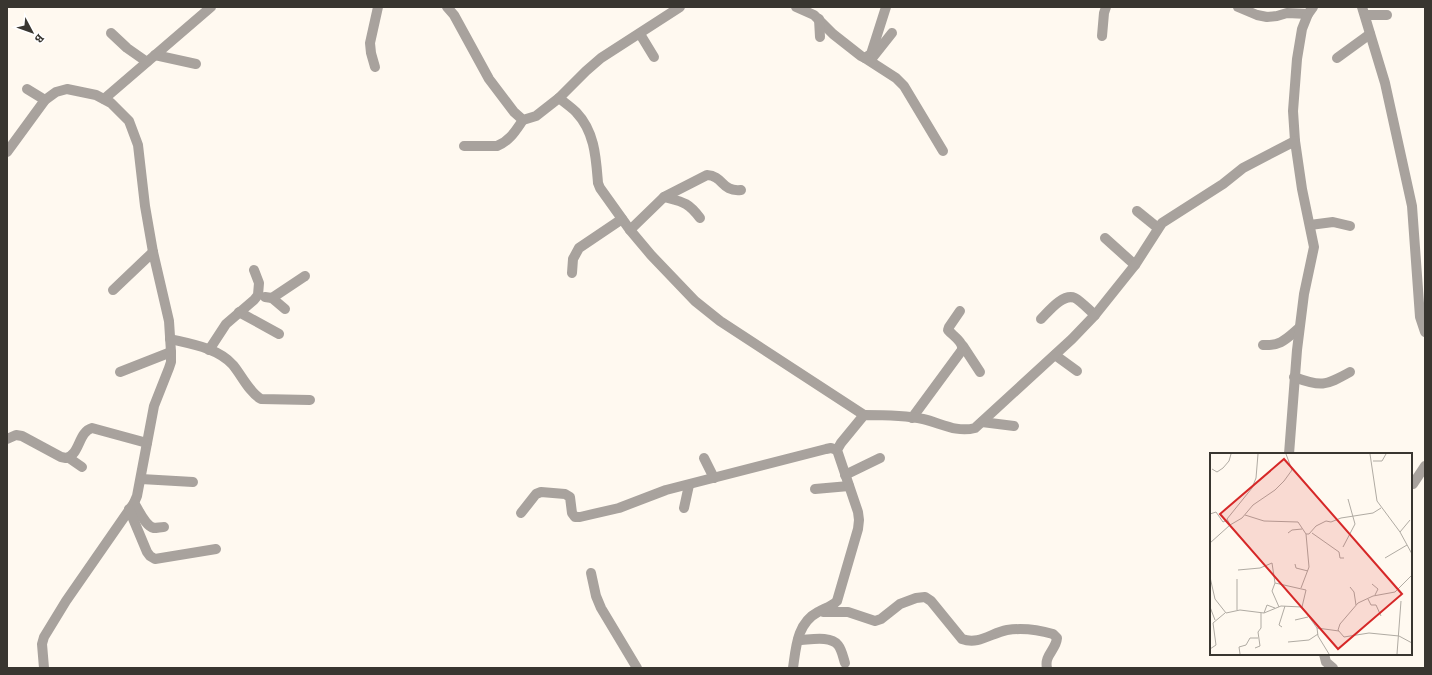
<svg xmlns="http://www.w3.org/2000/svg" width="1432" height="675" font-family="Literata,serif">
	<rect width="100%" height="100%" fill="#fff9f0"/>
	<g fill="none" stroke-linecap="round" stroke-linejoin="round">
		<g stroke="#a8a29d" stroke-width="10">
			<polyline points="447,7 454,15 489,79 514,112 523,120 536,116 559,98 586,71 601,58 680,7"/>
			<polyline points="796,7 814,15 833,34 861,56 865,58 871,54 886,7"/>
			<polyline points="1238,7 1257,15 1267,17 1277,16 1287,13 1308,14"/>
			<polyline points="1362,7 1385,83 1412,206 1420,317 1425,332"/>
			<polyline points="1365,15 1387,15"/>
			<polyline points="819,19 820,37"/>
			<polyline points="111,33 127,48 147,62"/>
			<polyline points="640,34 654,57"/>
			<polyline points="1102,36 1104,13 1106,7"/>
			<polyline points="155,55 196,64"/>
			<polyline points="873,57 892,33"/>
			<polyline points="865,58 896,78 904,86 943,151"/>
			<polyline points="1337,58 1370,34"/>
			<polyline points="375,67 371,53 370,43 378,7"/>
			<polyline points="27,89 45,100"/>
			<path d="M559,98C565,103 571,107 576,112C595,132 596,158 598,183L600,188L630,230L651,255L695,301L720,321L864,415"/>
			<polyline points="104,99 211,7"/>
			<path d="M464,146H497C510,141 516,130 523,120"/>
			<polyline points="7,152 45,100 56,92 67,89 96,95 111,103 129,121 138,145 145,206 153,252 169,321 171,352 171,362 169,368 154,406 137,496 134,503 66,601 44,637 42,644 44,668"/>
			<path d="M664,197C683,202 688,202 700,218"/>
			<polyline points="1137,211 1158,228"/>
			<polyline points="1310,225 1333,222 1350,226"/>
			<path d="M630,230L664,197L707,175C724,176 721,192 741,190"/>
			<polyline points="1105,238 1135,265"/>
			<polyline points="572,273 573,259 579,248 622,219"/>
			<polyline points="113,290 153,252"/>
			<polyline points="265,297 272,298 285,309"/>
			<polyline points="272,298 305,276"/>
			<polyline points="239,312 279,334"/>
			<path d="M1041,319C1049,311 1063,293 1075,298C1082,302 1089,310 1095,315"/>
			<path d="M170,339C191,344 218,348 233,365C242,376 249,392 261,399L310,400"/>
			<path d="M1263,345C1281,346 1286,339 1299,328"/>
			<polyline points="963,346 980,372"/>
			<polyline points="209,350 226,324 254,300 258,295 259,283 254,270"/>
			<polyline points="1055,355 1077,371"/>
			<polyline points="120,372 171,352"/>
			<path d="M1294,377C1321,387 1325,386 1350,372"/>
			<path d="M912,418L962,350C964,342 953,336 948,330L949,327L960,311"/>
			<polyline points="982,422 1014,426"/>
			<path d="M7,439L16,435L22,436L61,457L66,458C80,455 78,432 92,428L147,443"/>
			<polyline points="1289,454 1297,350 1304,294 1314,247 1302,189 1295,141 1293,111 1297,59 1302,29 1308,14 1313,7"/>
			<polyline points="69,458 82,467"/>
			<polyline points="704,458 714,478"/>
			<polyline points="845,475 880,458"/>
			<polyline points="141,479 193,482"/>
			<polyline points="1413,484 1425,466"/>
			<polyline points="815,489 849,486"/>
			<path d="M134,503C139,510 145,526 154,528C157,528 161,527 164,527"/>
			<polyline points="684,508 689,485"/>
			<polyline points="129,509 147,552 150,556 155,559 216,549"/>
			<polyline points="521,513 536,494 541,492 565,494 570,497 572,513 575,517 580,517 619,508 666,490 826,449 831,448 837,450"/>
			<polyline points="591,573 596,596 601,608 637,668"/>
			<path d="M823,612H848L875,621L881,619L900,604L916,598L925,597L931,601L962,639C979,645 991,633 1007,630C1021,628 1039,630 1053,634L1057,638C1056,650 1044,655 1047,668"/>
			<path d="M798,640C809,640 830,635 838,645C842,650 843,657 845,663"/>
			<polyline points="1324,654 1326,662 1333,668"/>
			<path d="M793,668C796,647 797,623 818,612C825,608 831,607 837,601L858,529L859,520L858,512L837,450L841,443L864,415C883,415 904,415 923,419C941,423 956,433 975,428L1072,339L1095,315L1135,265L1162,223L1223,184L1243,168L1295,141"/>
		</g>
	</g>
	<g transform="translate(1210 453)">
		<rect width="202" height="202" fill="#fff9f0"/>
		<path fill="none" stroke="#b0aba3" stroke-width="1" d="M160,1L167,48L190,79L202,101M163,8H172L176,1M2,16L7,19L13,15L19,8L21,1M0,61L6,59L13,69L17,67M35,62L54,68L88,69L96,81H99L106,73L116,68L121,69L131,65L163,60L171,55M20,72L32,65L43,52L65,37L74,28L82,17L76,1M190,79L200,67M78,80L82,77L92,76M102,80L129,99L130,105H134M0,90L20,72L17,66L42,35L46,25L48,1M133,94L145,71L138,46M175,105L197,92M85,111L86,115L98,118M28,117L50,115L62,110L65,130L96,137L92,154L107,175L129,178M202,122L185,139L163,143L148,150L130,171L128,177L134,184L159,180L189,183L202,190M0,124L5,146L16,160L30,157L54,160L71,153L92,154M65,130L62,138L69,154M162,131L168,136L165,142M140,134L144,139L146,152M91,135L99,114L96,81M158,146L161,152H166L171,163M0,154L5,167M27,157V126M54,160L57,152L65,155M85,167L98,164M72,174L69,172L75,153M107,175L108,183L119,201M78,189L99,187L108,181M45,195L50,193L48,179L51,175V160M0,196L6,192L3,170L15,160M30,201L29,194L36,192L40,185H48M187,201L191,148"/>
		<path fill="#d62828" fill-opacity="0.15" stroke="#d62828" stroke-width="2" d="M74,6L192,141L128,196L10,61Z"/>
		<rect width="202" height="202" fill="none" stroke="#393630" stroke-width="2"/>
	</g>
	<rect width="1432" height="675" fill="none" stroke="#393630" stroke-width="16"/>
	<g transform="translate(32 32) rotate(131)" stroke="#ffffff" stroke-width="3" paint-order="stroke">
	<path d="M0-3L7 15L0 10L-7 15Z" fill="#393630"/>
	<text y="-6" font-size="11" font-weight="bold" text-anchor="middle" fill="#393630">B</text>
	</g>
</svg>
